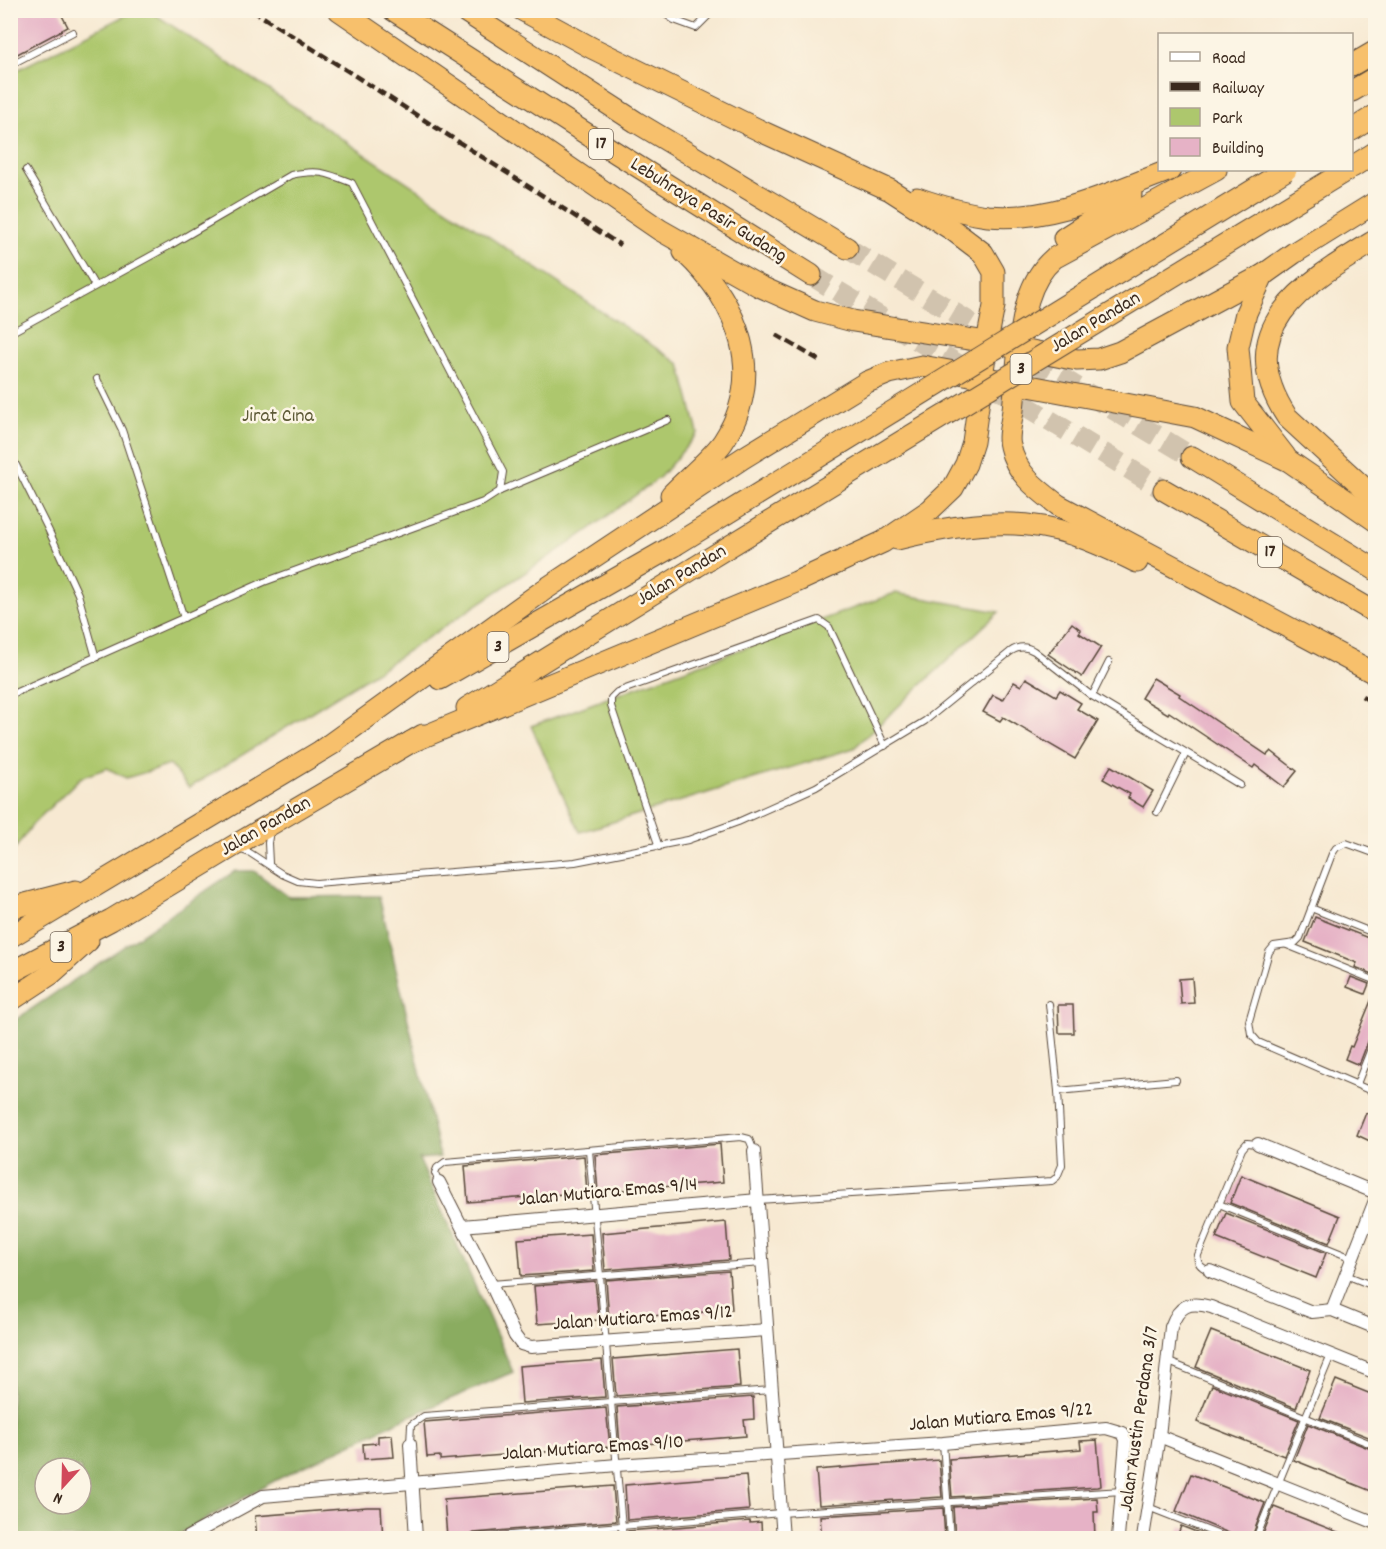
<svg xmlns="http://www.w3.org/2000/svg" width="1386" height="1549" font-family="Dekko,sans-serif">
	<rect width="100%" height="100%" fill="#fcf5e5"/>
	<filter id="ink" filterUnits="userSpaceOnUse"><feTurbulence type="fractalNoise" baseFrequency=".0167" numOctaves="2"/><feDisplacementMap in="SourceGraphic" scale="12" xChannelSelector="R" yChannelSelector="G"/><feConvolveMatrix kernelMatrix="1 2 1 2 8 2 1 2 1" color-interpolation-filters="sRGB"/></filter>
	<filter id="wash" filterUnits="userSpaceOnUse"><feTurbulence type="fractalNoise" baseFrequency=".008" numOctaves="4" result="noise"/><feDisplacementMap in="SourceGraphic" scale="24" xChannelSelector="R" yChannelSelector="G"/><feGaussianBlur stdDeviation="1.35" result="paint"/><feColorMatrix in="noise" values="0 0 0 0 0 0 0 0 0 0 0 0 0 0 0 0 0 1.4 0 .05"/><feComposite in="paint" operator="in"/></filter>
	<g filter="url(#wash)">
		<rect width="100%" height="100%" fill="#f7e9d2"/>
		<g fill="#adc76d" stroke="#747846" stroke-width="1.5">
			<polygon points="134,11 150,11 680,364 698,433 660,477 586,532 382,668 189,788 170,765 126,778 107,768 80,778 33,824 11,854 11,73"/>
			<polygon points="895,593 999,612 854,748 580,832 531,726"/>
		</g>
		<path fill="#8aac60" stroke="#626b3f" stroke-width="1.5" fill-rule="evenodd" d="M235,871H254L289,897L379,896L440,1157L419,1159L513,1372L401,1420L276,1480L172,1538H11V1023ZM45,1468H81V1504H45Z"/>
		<g id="blocks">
			<g fill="#e6b2c6">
				<polygon points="10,10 59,10 68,27 10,58"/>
				<polygon points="1072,623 1081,630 1079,633 1101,647 1082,677 1048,654"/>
				<polygon points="1026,678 1056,696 1060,690 1081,703 1077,709 1098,721 1075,759 1003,717 1000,721 983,712 993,695 1003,700 1014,682 1021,686"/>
				<polygon points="1153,678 1180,694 1179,696 1267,755 1271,751 1297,771 1284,787 1255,765 1253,768 1169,712 1168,714 1141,698"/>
				<polygon points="1111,766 1153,791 1143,807 1128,798 1130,794 1103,779"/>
				<polygon points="1315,917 1376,941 1376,967 1373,974 1355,967 1357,963 1305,942"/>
				<polygon points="1351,977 1369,984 1365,994 1347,987"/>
				<polygon points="1192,978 1194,1003 1181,1004 1179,979"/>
				<polygon points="1375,991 1376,1028 1371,1034 1359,1065 1345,1059 1350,1046 1352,1047"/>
				<polygon points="1058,1005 1073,1005 1074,1033 1059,1033"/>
				<polygon points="1366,1113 1376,1117 1376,1134 1372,1142 1357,1135"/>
				<polygon points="720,1144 723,1182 598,1192 595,1155"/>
				<polygon points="584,1156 587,1192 468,1202 465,1166"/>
				<polygon points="1241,1175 1340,1216 1329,1243 1230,1203"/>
				<polygon points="1226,1213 1326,1253 1316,1278 1216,1238"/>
				<polygon points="726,1222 729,1260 605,1270 602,1233"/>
				<polygon points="591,1234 594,1271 521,1276 518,1239"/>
				<polygon points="729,1271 732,1310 609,1319 606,1280"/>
				<polygon points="595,1281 599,1320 537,1324 534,1286"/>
				<polygon points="1211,1331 1310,1370 1296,1408 1196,1367"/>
				<polygon points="737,1349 740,1387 616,1396 613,1359"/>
				<polygon points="602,1360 605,1397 522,1403 519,1366"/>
				<polygon points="1336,1380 1376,1396 1376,1440 1320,1418"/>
				<polygon points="1212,1385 1299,1420 1284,1456 1197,1422"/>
				<polygon points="753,1397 754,1419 744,1420 746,1436 620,1446 617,1407"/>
				<polygon points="606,1408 610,1447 440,1460 440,1456 427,1457 424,1422"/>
				<polygon points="1308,1424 1376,1451 1376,1493 1294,1460"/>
				<polygon points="392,1435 394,1457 364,1459 363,1444 378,1443 378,1436"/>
				<polygon points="1097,1440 1101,1486 1097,1487 952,1497 949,1459 1081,1449 1080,1441"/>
				<polygon points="939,1460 942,1497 819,1505 816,1470"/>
				<polygon points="1191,1474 1265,1503 1251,1539 1232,1539 1229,1533 1176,1511"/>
				<polygon points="746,1475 749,1510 627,1520 625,1485"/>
				<polygon points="613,1486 616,1521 474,1533 469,1536 447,1537 444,1499"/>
				<polygon points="1097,1498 1098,1512 1094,1512 1095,1539 1076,1539 1076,1536 1047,1539 955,1539 953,1507"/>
				<polygon points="367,1507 381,1507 383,1539 257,1539 255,1516"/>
				<polygon points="1274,1507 1353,1538 1353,1539 1261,1539"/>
				<polygon points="943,1508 945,1539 822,1539 820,1516"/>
				<polygon points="750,1521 750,1523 761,1522 762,1539 628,1539 628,1531"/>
				<polygon points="1181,1526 1214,1539 1176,1539"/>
				<polygon points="617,1532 618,1539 533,1539"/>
			</g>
		</g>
	</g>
	<g filter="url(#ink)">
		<use href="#blocks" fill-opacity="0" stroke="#574739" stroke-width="1.5"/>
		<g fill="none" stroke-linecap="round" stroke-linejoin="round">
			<g stroke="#d1c3ae" stroke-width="21" stroke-dasharray="21 10" stroke-linecap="butt">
				<polyline points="847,248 1192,457"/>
				<polyline points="811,275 1164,490"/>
			</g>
			<g stroke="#574739" stroke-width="8">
				<g id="service">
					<polyline points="659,10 674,20 696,28 714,10"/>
					<polyline points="10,65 73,32"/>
					<polyline points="26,170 95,286"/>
					<path d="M10,333L169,246L291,175C318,169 327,173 352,183L503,472L500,491L483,502L264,582L10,695"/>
					<polyline points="97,379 122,430 184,618"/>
					<polyline points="10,453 48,529 78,594 96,658"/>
					<polyline points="500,491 668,420"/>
					<polyline points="1092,696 1109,662"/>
					<polyline points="1157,812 1186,753"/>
					<polyline points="659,847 611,706 611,698 617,692 819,620 829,627 885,746"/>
					<path d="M238,849L250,853L282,874L298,881L316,883L575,862L688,840L738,822L816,787L925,721L1010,652C1018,646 1026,646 1034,651L1092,696L1240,785"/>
					<polyline points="1376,854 1346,843 1336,848 1332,854 1300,938 1295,943 1274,946 1269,952 1249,1021 1251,1034 1258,1042 1376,1093"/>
					<polyline points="269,863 268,843 270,831"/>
					<polyline points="1311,908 1376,934"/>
					<polyline points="1287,945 1376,981"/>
					<polyline points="1357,1084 1376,1036"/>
					<polyline points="1058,1091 1176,1080"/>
					<polyline points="589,1150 623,1538"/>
					<polyline points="439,1182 435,1173 437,1168 445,1162 741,1137 749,1139 754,1151"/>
					<polyline points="758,1200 1052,1181 1057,1177 1062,1165 1058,1091 1049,1004"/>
					<polyline points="1219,1204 1352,1258"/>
					<path d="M1210,1271C1202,1268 1196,1264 1198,1255L1242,1149L1247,1143L1258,1144"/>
					<polyline points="1346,1275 1376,1287"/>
					<polyline points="491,1284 762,1263"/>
					<polyline points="1169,1362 1376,1446"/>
					<polyline points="943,1443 950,1538"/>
					<polyline points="410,1444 411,1425 424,1416 772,1390"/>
					<polyline points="1148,1507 1227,1538"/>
					<polyline points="474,1538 781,1513 1122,1491"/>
					<polyline points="1256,1538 1331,1355"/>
				</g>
			</g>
			<g stroke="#574739" stroke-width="14">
				<g id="minor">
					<polyline points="1258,1144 1376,1193"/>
					<polyline points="754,1151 783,1538"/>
					<polyline points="439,1182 491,1284 515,1336 521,1344 531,1347 767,1330"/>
					<polyline points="462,1226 758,1200"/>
					<polyline points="1210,1271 1312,1312 1332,1310 1376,1328"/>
					<polyline points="1332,1310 1376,1198"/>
					<polyline points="1159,1436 1376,1523"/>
					<polyline points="410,1444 416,1538"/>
					<polyline points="186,1538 263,1496 617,1465 943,1443 1106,1428 1123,1433 1126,1440 1118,1538"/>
					<path d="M1143,1538L1159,1436L1171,1327C1179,1305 1189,1301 1211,1307L1376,1373"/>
				</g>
			</g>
			<g stroke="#574739" stroke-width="23">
				<g id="trunk">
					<polyline points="339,10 660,230 759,286 815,311 853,321 987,342 1077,360 1099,359 1120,352 1263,275 1294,253 1376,202"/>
					<polyline points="393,10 618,154 811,275"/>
					<polyline points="463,10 636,122 847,248"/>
					<polyline points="1352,65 1376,51"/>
					<polyline points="1352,91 1376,77"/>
					<polyline points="1352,130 1376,115"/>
					<polyline points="1352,167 1376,152"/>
					<path d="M1216,170L1054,258C1041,269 1033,284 1028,300C1018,335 1017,374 1013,410C1012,421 1007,436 1010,446C1016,474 1037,489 1058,505L1376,674"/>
					<path d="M917,198C940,206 964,213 988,216C1052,222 1112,192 1170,170"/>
					<polyline points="1064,238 1131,195"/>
					<path d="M1376,240C1307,282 1228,327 1287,417L1376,499"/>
					<polyline points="1263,275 1246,313 1238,347 1243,402 1285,456"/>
					<polyline points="1192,457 1376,570"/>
					<polyline points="1164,490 1376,613"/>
					<path d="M671,495C685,480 712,458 723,442C767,375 739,303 684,252"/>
					<path d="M897,539C954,525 1017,515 1074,535C1096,542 1116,552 1137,562"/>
					<polyline points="440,679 675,545"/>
					<polyline points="467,708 694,568"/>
					<polyline points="411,742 796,582 883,542 930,510 953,488 966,464 973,442 987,342 994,306 994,272 983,253 954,231 890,190 765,133 592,48 522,10"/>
					<polyline points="322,750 544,590 743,458 867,382 889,373 922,366 1195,417 1289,461 1376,521"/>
					<polyline points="10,909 18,906 76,891"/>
					<polyline points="10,937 334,743"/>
					<polyline points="10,973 111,920 232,847 423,735"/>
					<polyline points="10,1001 51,974 88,941"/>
				</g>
			</g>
			<use href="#service" stroke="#fff" stroke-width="6"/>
			<use href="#minor" stroke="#fff" stroke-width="12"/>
			<use href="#trunk" stroke="#f7c06c" stroke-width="21"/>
			<g stroke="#3b2a1e" stroke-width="4.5" stroke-dasharray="9 4.5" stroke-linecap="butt">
				<polyline points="252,10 620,245"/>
				<polyline points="776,335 819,360"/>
				<polyline points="1362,696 1376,705"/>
			</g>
			<g stroke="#574739" stroke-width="23" stroke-linecap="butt">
				<g id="trunk-bridge">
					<polyline points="675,545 1286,170"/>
					<polyline points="694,568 1347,170"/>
				</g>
			</g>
			<use href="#trunk-bridge" stroke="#f7c06c" stroke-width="21"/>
		</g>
	</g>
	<g text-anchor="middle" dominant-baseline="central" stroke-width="5" stroke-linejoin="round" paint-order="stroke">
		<g fill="#fcf5e5" stroke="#75675a" stroke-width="1.5">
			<rect x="589" y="129" width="24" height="30" rx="4.5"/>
			<rect x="1010.5" y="354" width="21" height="30" rx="4.5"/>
			<rect x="1258" y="537" width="24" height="30" rx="4.5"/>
			<rect x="487.5" y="632" width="21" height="30" rx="4.5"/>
			<rect x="50.5" y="932" width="21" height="30" rx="4.5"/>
		</g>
		<g font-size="18" font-weight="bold" fill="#3b2a1e">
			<text x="601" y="144">17</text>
			<text x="1021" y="369">3</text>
			<text x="1270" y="552">17</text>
			<text x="498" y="647">3</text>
			<text x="61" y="947">3</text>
		</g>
		<g font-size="20" fill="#3b2a1e" stroke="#fcf5e5">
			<text transform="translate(708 211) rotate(32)">Lebuhraya Pasir Gudang</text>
			<text transform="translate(1096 323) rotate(-31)">Jalan Pandan</text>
			<text transform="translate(682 576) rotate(-31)">Jalan Pandan</text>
			<text transform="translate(266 827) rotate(-30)">Jalan Pandan</text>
			<text transform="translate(608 1193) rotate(-5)">Jalan Mutiara Emas 9/14</text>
			<text transform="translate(643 1319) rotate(-4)">Jalan Mutiara Emas 9/12</text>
			<text transform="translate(1001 1418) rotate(-5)">Jalan Mutiara Emas 9/22</text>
			<text transform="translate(1140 1419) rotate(-82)">Jalan Austin Perdana 3/7</text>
			<text transform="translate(593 1449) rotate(-4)">Jalan Mutiara Emas 9/10</text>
		</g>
		<g font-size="20" fill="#5d5936" stroke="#fcf5e5">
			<text x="278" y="417">Jirat Cina</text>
		</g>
	</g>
	<rect width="1386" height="1549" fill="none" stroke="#fcf5e5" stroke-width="36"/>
	<rect x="1158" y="33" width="195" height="138" fill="#fcf5e5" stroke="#afa495" stroke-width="1.5"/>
	<rect x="1170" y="52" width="30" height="9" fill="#ffffff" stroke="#afa495" stroke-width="1.5"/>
	<text x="1212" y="63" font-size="18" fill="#3b2a1e">Road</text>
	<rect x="1170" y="82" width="30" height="9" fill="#3b2a1e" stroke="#afa495" stroke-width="1.5"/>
	<text x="1212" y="93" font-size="18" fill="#3b2a1e">Railway</text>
	<rect x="1170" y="108" width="30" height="18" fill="#adc76d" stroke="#afa495" stroke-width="1.5"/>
	<text x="1212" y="123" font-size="18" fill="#3b2a1e">Park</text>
	<rect x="1170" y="138" width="30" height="18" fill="#e6b2c6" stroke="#afa495" stroke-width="1.5"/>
	<text x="1212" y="153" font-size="18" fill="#3b2a1e">Building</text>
	<g transform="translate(63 1486) rotate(202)"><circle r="28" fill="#fcf5e5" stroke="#afa495" stroke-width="1.5"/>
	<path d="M0-4.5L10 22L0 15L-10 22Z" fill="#d1495b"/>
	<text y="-9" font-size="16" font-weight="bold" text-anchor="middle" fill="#3b2a1e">N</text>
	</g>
</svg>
